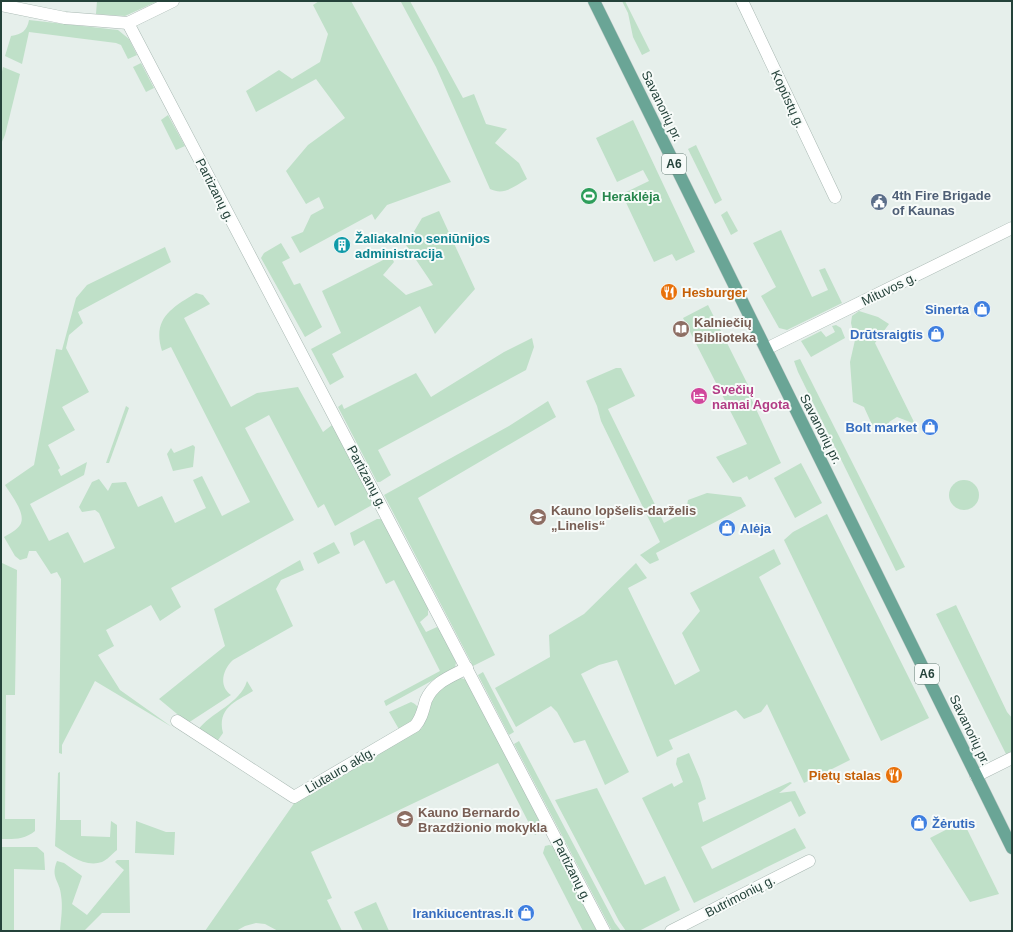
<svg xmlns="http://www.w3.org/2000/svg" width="1013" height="932" font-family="Helvetica,sans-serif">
	<rect width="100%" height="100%" fill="#e6efeb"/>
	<g fill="#bfe0c8">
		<polygon points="97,1 158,1 125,16 96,14"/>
		<polygon points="319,1 351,1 451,182 387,205 375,220 372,214 300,253 291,237 303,232 311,215 324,208 319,197 306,204 286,171 308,145 345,118 316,79 256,112 246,91 279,70 292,79 320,62 328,34 313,5"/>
		<path d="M403,1H410L463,98L474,94L486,124L507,129L495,143L519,163L527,179C514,186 505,196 490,189L436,67L401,2Z"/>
		<polygon points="622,1 625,1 650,51 642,55 633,37 628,13"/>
		<path d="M29,20L118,30L129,39L137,55L128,59L121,45L116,43L29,32L22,64L5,56L11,36C22,34 27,31 29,20Z"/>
		<polygon points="141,63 154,88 146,92 133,67"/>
		<polygon points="3,67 20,74 5,135 1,144 1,76"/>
		<polygon points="168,115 185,146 176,150 161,120"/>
		<polygon points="633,120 695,252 676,261 672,254 654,262 622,194 649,181 643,170 617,182 596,138"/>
		<polygon points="696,145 722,200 715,204 688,149"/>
		<polygon points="439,211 475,289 435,334 420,306 332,354 344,377 330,385 311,349 341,333 322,291 391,256 394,262 383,275 406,295 433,285 406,245 422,218"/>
		<polygon points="727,211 738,231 731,235 721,215"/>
		<polygon points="781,230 812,297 828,290 819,270 825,268 842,303 787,330 779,328 761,296 776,287 753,243"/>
		<polygon points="281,243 290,258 282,262 294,285 300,283 322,327 305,337 261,258 264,253"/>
		<path d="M165,247L171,262L78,312L83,323L69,335L66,348L89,392L62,407L75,430L48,445L60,468L58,470L61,476L87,462L84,475L30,504L49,541L68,532L84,563L115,548L99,513L95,510L82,512L79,507L92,482L99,479L108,491L112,483L126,482L138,507L162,496L175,523L206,508L193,480L202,476L222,516L250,502L171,347L162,351C152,319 171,308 196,293L203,295L210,304L184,318L231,407L257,393L298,387L323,432L332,425L374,502L372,505L335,526L324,504L318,508L269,415L245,428L294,520L171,588L181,607L160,621L151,605L106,630L114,646L98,655L120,690L172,727L95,681L62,745V754L59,753L61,579L57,572L51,574L36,551H29L27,558L20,560L15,556L4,537C9,534 17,530 20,525C27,514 11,495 5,485L34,465L56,349L62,350L76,298L87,285Z"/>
		<polygon points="708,305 753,395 750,396 781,463 749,480 747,476 733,483 716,457 747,444 683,318"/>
		<polygon points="859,311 878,317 889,324 875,343 915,424 897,417 889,422 887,428 882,432 874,429 864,407 853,402 850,362 855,340 851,323 852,316"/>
		<polygon points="836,325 841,328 845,338 811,357 801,341 821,331 826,337 835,332 832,326"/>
		<polygon points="532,338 534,347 526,370 378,450 391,475 380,482 377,482 338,407 342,404 344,409 416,373 431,397 504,352"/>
		<polygon points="800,359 905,567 896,571 798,372 794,361"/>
		<polygon points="616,368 621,368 635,396 608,409 664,523 686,511 688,500 707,493 741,497 746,506 656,553 659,560 650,564 640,555 660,542 601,421 597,406 586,381"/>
		<polygon points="548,401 556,417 418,498 495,655 473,666 384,495 509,426"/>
		<polygon points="126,406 129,408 109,463 106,463"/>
		<polygon points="193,445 195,447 193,467 173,471 167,454 171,448 174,453"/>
		<polygon points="801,463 822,503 795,518 774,478"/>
		<circle cx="964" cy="495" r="15"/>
		<polygon points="827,514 929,718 881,741 784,540 793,532"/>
		<polygon points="377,519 383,519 428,608 428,615 420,622 426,632 437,627 440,630 456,662 455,668 386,706 384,701 440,671 394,580 386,584 364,540 354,546 350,533"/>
		<polygon points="334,542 340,553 318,564 313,553"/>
		<polygon points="774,549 781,564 759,577 850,760 804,783 767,704 761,712 744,719 736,710 669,740 673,749 657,757 617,660 599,665 581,674 629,772 605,785 585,740 574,743 557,712 551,706 516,727 495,688 550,657 549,635 584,614 636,563 647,578 628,588 675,685 700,671 682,633 700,611 690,593"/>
		<path d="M300,560L304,570L281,580L276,589L293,626L233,660C223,669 218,686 231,695L188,723L159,699L225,646L214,609Z"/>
		<path d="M2,563L17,570L15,695H6L5,819H35V831C24,840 14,839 1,839Z"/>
		<polygon points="956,605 1007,712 1012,718 1012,751 1006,754 936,614"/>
		<polygon points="483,672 514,732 509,735 478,675"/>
		<polygon points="458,677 467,680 544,830 535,835 498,763 311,852 332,898 327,900 342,931 278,931 265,924 256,923 245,926 236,931 205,931 295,802 422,728 434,692"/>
		<path d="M247,681L253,691C235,702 217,708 223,733L216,743L198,730C211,712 240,704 247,681Z"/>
		<path d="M411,702C430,710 407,726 400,731L389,712Z"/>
		<polygon points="519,741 615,923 621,931 612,931 514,744"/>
		<polygon points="689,753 700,779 706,799 698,803 703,822 790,782 792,783 779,793 795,791 806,813 799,817 791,801 701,847 712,869 795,828 806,848 694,903 642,798 672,783 674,787 683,782 676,764 677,758"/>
		<path d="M60,772V820H81V836L110,837L111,821L117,825V850C112,854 107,860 102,862C85,868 68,854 55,846L58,773Z"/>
		<polygon points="597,788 645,885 665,876 680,910 639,931 626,931 619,921 555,800"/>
		<polygon points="136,821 166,832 175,832 174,855 135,853"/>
		<polygon points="963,821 999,894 970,902 930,838"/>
		<polygon points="549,845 553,846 597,931 583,931 543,853 545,846"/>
		<polygon points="1,847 37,847 44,853 45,870 14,869 14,931 1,931"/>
		<path d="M117,860H129L130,913H102L84,931H60C61,919 63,907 61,895C60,881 50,878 57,861L64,863L82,876L72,904L87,915L124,870L115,862Z"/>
		<polygon points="376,902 389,931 363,931 354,912"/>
	</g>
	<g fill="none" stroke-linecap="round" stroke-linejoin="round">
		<g stroke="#a8b8b2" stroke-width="13">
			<g id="minor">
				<polyline points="742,1 835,197"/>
				<polyline points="766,349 1012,228"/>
				<path d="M177,721L294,797L415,726C422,718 423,710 426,700C434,682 450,677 467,668"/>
				<polyline points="976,776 1012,758"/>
				<polyline points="671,931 809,861"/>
			</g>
		</g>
		<g stroke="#a8b8b2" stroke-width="13">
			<g id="tertiary">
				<polyline points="1,5 65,18 128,23 173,1"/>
				<polyline points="128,23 604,931"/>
			</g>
		</g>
		<g stroke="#c2cac8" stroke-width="13">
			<polyline id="primary" points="594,1 1012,848"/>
		</g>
		<use href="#minor" stroke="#fff" stroke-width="12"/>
		<use href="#tertiary" stroke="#fff" stroke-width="12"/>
		<use href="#primary" stroke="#6aa596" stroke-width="12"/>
	</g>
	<defs>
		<g id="stadium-disc" transform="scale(0.9)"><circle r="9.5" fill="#2e9e5b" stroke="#f7fbf9"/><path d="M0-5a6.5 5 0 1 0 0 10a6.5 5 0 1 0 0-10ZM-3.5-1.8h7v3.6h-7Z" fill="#fff"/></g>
		<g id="civic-disc" transform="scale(0.9)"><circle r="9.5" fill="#5c6f8a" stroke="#f7fbf9"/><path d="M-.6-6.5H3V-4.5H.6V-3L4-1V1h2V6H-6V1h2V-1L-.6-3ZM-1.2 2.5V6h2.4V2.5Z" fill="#fff"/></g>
		<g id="building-disc" transform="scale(0.9)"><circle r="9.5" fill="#0f9aa8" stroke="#f7fbf9"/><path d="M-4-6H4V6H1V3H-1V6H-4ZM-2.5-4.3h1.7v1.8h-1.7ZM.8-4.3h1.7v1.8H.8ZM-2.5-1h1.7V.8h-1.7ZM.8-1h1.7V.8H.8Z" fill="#fff"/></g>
		<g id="restaurant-disc" transform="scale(0.9)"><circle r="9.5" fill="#e8710a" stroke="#f7fbf9"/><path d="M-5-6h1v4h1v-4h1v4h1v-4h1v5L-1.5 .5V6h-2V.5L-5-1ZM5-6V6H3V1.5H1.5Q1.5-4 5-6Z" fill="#fff"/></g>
		<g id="shop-disc" transform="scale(0.9)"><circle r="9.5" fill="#3f7fe0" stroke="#f7fbf9"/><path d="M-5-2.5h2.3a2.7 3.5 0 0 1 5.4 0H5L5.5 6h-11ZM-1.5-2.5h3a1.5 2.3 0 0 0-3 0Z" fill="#fff"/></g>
		<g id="library-disc" transform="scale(0.9)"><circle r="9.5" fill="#8d6e63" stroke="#f7fbf9"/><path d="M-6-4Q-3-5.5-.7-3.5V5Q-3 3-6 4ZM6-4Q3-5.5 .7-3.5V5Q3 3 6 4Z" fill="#fff"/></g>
		<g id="hotel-disc" transform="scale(0.9)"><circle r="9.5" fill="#d1479c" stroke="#f7fbf9"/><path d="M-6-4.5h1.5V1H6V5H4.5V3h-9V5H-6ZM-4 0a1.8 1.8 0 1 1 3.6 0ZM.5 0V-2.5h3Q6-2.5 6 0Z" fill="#fff"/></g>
		<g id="school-disc" transform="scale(0.9)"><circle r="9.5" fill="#8d6e63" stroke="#f7fbf9"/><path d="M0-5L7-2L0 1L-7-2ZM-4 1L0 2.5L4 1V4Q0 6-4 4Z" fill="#fff"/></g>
	</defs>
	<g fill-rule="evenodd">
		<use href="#stadium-disc" x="589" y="196"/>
		<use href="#civic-disc" x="879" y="202"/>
		<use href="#building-disc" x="342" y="245"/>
		<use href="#restaurant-disc" x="669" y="292"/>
		<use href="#shop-disc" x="982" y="309"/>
		<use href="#library-disc" x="681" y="329"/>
		<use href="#shop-disc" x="936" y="334"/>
		<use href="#hotel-disc" x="699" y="396"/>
		<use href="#shop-disc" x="930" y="427"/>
		<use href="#school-disc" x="538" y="517"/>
		<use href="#shop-disc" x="727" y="528"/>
		<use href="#restaurant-disc" x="894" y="775"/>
		<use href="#school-disc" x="405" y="819"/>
		<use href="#shop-disc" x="919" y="823"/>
		<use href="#shop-disc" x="526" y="913"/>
	</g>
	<g text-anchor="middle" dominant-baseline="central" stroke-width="4" stroke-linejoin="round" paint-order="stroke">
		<g fill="#f7fbf9" stroke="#637a73" stroke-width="1">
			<rect x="662" y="154" width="24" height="20" rx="3"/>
			<rect x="915" y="664" width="24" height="20" rx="3"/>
		</g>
		<g font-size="12" font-weight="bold" fill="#24423a">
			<text x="674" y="164">A6</text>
			<text x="927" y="674">A6</text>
		</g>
		<g font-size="13" fill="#24423a" stroke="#f7fbf9">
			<text transform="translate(788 99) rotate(65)">Kopūstų g.</text>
			<text transform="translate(662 106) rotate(64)">Savanorių pr.</text>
			<text transform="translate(215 190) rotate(63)">Partizanų g.</text>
			<text transform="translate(889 289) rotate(-26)">Mituvos g.</text>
			<text transform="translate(821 429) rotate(63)">Savanorių pr.</text>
			<text transform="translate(367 477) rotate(62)">Partizanų g.</text>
			<text transform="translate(970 730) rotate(64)">Savanorių pr.</text>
			<text transform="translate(340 770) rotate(-30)">Liutauro aklg.</text>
			<text transform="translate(572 870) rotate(63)">Partizanų g.</text>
			<text transform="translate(740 896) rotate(-27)">Butrimonių g.</text>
		</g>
		<g font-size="13" font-weight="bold" fill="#4e5e75" stroke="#f7fbf9" text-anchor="start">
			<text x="892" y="195">4th Fire Brigade<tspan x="892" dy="15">of Kaunas</tspan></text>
		</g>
		<g font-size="13" font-weight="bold" fill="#27864d" stroke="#f7fbf9" text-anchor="start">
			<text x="602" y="196">Heraklėja</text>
		</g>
		<g font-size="13" font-weight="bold" fill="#0d838f" stroke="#f7fbf9" text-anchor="start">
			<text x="355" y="238">Žaliakalnio seniūnijos<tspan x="355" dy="15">administracija</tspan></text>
		</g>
		<g font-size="13" font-weight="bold" fill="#c56008" stroke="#f7fbf9" text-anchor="start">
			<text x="682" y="292">Hesburger</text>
			<text x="881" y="775" text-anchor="end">Pietų stalas</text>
		</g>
		<g font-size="13" font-weight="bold" fill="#366cbe" stroke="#f7fbf9" text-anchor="end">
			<text x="969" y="309">Sinerta</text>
			<text x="923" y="334">Drūtsraigtis</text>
			<text x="917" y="427">Bolt market</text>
			<text x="740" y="528" text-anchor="start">Alėja</text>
			<text x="932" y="823" text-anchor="start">Žėrutis</text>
			<text x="513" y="913">Irankiucentras.lt</text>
		</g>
		<g font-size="13" font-weight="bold" fill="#785e54" stroke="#f7fbf9" text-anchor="start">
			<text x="694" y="322">Kalniečių<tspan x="694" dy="15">Biblioteka</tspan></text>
			<text x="551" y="510">Kauno lopšelis-darželis<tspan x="551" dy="15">„Linelis“</tspan></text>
			<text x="418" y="812">Kauno Bernardo<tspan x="418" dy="15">Brazdžionio mokykla</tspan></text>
		</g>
		<g font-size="13" font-weight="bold" fill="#b23c85" stroke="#f7fbf9" text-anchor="start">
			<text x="712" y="389">Svečių<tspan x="712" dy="15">namai Agota</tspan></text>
		</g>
	</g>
	<rect width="1013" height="932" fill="none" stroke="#24423a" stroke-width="4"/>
</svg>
